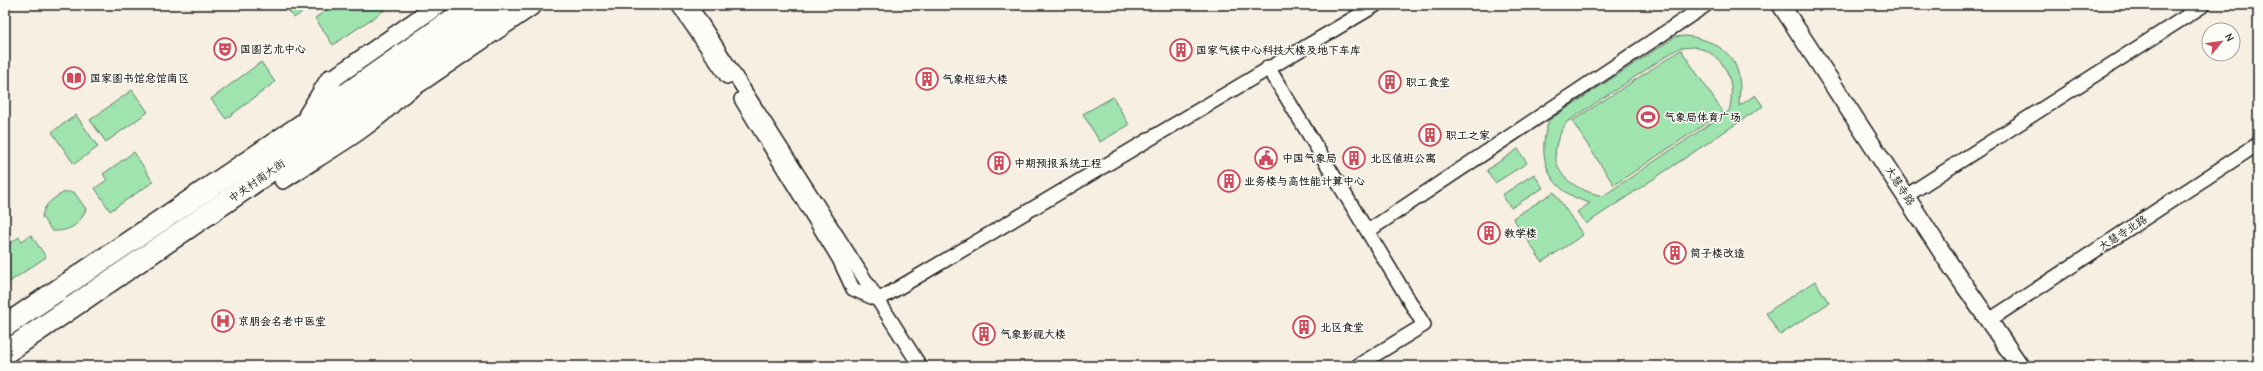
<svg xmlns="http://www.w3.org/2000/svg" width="2263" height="371" font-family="'Comic Neue','LXGW WenKai TC',sans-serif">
	<rect width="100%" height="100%" fill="#f6efe2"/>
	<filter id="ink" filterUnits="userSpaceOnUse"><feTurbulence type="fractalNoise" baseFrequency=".025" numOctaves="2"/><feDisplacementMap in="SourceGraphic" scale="8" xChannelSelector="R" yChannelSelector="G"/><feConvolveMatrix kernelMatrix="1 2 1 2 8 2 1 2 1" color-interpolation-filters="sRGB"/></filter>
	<g filter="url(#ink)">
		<g fill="#9fe3af" stroke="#5e8066" fill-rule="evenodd">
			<polygon points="285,5 313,5 294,18"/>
			<polygon points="334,5 392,5 333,45 315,18"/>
			<path d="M1685,36C1709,38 1736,51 1739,78C1741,87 1739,97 1739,106L1755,95L1763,106L1586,224L1577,212L1590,203C1549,192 1535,159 1549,120L1675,37ZM1694,47C1725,53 1737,82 1729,111L1603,196C1561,187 1541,160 1567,122L1671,53L1680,48Z"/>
			<polygon points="1681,50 1723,112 1614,185 1572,121"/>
			<polygon points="261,62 275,82 226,119 211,99"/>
			<polygon points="132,90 148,112 106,142 90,120"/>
			<polygon points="1113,97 1129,125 1100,142 1083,114"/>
			<polygon points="76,115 98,147 74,164 52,132"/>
			<polygon points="1518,149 1527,163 1495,183 1487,170"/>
			<polygon points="134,152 153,182 110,211 95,188 107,180 103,174"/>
			<polygon points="1534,174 1543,188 1511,208 1502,195"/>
			<path d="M65,192H74L86,209C80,225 69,232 52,231L42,217C44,203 54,198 65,192Z"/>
			<polygon points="1554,192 1583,235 1542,262 1513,218"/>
			<polygon points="31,235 46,257 5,285 5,247 19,237 22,241"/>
			<polygon points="1815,281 1829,303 1780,335 1766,313"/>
		</g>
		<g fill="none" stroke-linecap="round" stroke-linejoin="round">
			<g stroke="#1c1c1c" stroke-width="16">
				<g id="minor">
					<polyline points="678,5 727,77"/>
					<polyline points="690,5 920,366"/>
					<polyline points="1268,67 1424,325 1357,366"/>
					<polyline points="741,99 839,259 853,289 878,300"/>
					<polyline points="1906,196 2204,5"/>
					<polyline points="1368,231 1706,5"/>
					<polyline points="878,300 1376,5"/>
					<polyline points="1988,321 2258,144"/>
				</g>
			</g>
			<g stroke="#1c1c1c" stroke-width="20">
				<g id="tertiary">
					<polyline points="1781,5 1947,260 2020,366"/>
					<polyline points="331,80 438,5"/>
					<path d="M283,180C319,156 370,129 398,98L534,5"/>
				</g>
			</g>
			<g stroke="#1c1c1c" stroke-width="24">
				<g id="primary">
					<polyline points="309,116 331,80"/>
					<polyline points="5,326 305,123 473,5"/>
					<polyline points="5,353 243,190 507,5"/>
				</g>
			</g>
			<use href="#minor" stroke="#fdfcf7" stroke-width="13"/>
			<use href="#tertiary" stroke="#fdfcf7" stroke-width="17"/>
			<use href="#primary" stroke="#fdfcf7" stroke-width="21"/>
		</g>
	</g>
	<defs>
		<g id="theatre-ring" transform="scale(1.15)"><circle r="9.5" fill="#fdfcf7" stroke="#d1495b" stroke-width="1.5"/><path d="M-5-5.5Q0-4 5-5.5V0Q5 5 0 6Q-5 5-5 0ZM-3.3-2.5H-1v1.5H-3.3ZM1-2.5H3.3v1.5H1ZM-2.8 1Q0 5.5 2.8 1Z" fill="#d1495b"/></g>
		<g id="building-ring" transform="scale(1.15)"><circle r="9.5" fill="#fdfcf7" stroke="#d1495b" stroke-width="1.5"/><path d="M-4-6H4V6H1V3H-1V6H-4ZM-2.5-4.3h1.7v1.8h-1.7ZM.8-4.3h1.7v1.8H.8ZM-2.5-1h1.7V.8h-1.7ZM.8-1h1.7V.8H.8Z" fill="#d1495b"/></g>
		<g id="library-ring" transform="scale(1.15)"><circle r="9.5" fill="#fdfcf7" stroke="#d1495b" stroke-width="1.5"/><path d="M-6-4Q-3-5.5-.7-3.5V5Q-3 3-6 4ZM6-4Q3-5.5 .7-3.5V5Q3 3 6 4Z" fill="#d1495b"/></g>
		<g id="stadium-ring" transform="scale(1.15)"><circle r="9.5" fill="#fdfcf7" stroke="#d1495b" stroke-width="1.5"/><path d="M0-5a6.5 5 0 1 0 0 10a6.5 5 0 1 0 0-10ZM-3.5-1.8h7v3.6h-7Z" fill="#d1495b"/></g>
		<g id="civic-ring" transform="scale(1.15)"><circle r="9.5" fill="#fdfcf7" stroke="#d1495b" stroke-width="1.5"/><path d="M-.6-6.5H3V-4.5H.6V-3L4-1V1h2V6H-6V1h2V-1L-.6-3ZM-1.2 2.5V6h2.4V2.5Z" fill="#d1495b"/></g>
		<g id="hospital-ring" transform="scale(1.15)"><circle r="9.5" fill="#fdfcf7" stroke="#d1495b" stroke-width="1.5"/><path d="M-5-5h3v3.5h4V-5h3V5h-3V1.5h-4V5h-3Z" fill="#d1495b"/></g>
	</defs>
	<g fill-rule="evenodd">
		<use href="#theatre-ring" x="225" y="49"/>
		<use href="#building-ring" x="1181" y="50"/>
		<use href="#library-ring" x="74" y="78"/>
		<use href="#building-ring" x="927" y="79"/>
		<use href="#building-ring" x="1390" y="82"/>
		<use href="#stadium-ring" x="1648" y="117"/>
		<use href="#building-ring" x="1430" y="135"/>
		<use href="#civic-ring" x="1266" y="158"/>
		<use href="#building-ring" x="1354" y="158"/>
		<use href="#building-ring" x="999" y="163"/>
		<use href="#building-ring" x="1229" y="181"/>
		<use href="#building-ring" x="1489" y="233"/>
		<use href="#building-ring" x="1675" y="253"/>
		<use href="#hospital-ring" x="223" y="321"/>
		<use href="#building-ring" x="1304" y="327"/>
		<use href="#building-ring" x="984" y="334"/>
	</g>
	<g text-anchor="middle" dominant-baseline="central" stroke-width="3" stroke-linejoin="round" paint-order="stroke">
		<g font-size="11" font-weight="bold" fill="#1c1c1c" stroke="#fdfcf7" text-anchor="start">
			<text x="240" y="49">国图艺术中心</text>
			<text x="1196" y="50">国家气候中心科技大楼及地下车库</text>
			<text x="90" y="78">国家图书馆总馆南区</text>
			<text x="942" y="79">气象枢纽大楼</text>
			<text x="1406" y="82">职工食堂</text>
			<text x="1664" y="117">气象局体育广场</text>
			<text x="1446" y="135">职工之家</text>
			<text x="1282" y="158">中国气象局</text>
			<text x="1370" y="158">北区值班公寓</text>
			<text x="1014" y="163">中期预报系统工程</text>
			<text x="1244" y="181">业务楼与高性能计算中心</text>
			<text x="1504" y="233">教学楼</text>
			<text x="1690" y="253">筒子楼改造</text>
			<text x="238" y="321">京朋会名老中医堂</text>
			<text x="1320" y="327">北区食堂</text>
			<text x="1000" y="334">气象影视大楼</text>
		</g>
		<g font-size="11" fill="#1c1c1c" stroke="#fdfcf7">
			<text transform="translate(257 181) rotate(-35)">中关村南大街</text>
			<text transform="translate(1900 186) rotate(57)">大慧寺路</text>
			<text transform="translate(2123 233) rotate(-33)">大慧寺北路</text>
		</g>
	</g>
	<rect width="2263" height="371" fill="none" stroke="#fdfcf7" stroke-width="20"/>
	<rect x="10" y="10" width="2243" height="351" fill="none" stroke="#1c1c1c" stroke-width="1.5" filter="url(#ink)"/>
	<g transform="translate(2221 42) rotate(61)"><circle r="19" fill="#fdfcf7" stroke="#a3a29f"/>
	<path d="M0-3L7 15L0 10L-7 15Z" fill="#d1495b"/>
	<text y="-6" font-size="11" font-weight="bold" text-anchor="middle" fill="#1c1c1c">N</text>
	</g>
</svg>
